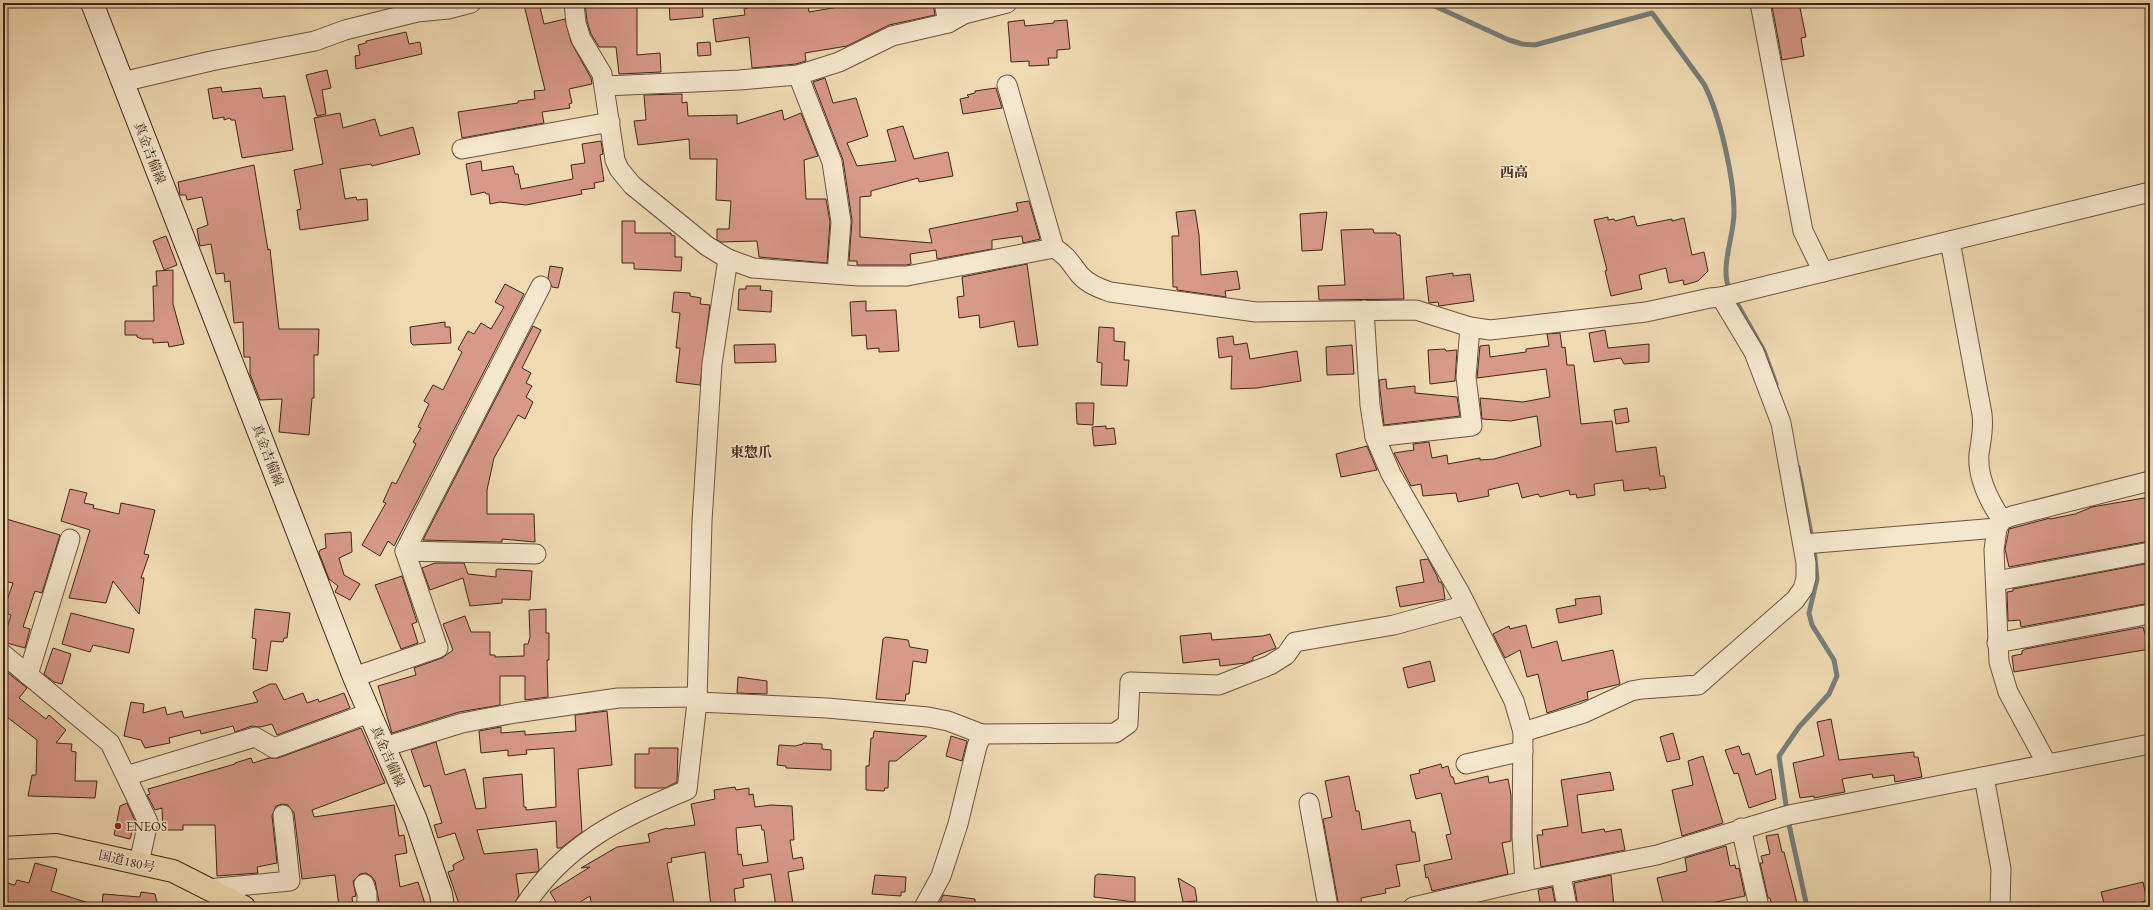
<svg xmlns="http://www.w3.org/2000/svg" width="2153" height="910" font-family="'EB Garamond','Noto Serif JP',serif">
	<rect width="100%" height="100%" fill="#efdab2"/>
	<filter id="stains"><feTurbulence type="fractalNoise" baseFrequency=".005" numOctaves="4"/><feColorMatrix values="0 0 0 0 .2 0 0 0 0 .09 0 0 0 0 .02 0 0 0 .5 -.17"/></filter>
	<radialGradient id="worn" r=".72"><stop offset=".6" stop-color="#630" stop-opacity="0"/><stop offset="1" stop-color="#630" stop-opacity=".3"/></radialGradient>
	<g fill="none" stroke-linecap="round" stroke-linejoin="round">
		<g stroke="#797e78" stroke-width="5">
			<path d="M1428,3L1509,40L1522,44L1535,45L1652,13L1704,84C1720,115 1734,178 1734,212C1734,238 1719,268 1730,291"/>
			<polyline points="1734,298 1764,351 1776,384"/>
			<polyline points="1798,467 1812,539"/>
			<polyline points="1787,812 1779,756 1799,727 1829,694 1837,676 1834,660 1812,625 1809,613 1817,579 1814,547"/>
			<polyline points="1788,820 1807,907"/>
		</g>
	</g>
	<g fill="#d79988" stroke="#402617" fill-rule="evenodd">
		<polygon points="532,3 539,3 544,24 565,19 571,42 591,78 592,84 569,89 572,103 569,104 570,108 542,112 544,123 462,138 458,112 518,103 518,101 535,99 534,91 545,90 524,5"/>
		<polygon points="585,3 600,3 600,6 637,5 637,55 660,53 661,72 619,74 616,47 599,47 591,34 587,21"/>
		<polygon points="669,3 702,3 703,17 670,20"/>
		<polygon points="747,3 772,3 772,5 808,3 809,12 844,6 844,3 933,3 935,15 889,25 847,46 805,53 806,61 796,64 752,68 749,37 716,42 713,19 745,15 744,9 748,8"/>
		<polygon points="1787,3 1799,3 1806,37 1801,38 1804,56 1782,60 1772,6"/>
		<polygon points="1024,20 1025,26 1054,23 1054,21 1067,20 1070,49 1057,50 1057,58 1048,58 1049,65 1029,66 1029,61 1011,62 1008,22"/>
		<polygon points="406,32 409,44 420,42 422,54 356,69 355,56 360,55 358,45 366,43 366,41"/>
		<polygon points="710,42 711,55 698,56 697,43"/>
		<polygon points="327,70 331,88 322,90 326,114 317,116 306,75"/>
		<polygon points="825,78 833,103 856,98 868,136 847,143 857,166 896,161 887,130 903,126 914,159 948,152 953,176 919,182 918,178 871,191 871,196 860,197 860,237 932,243 929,229 1018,211 1016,203 1029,201 1040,239 1023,243 1022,236 992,240 992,249 937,259 936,250 910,254 911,264 906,265 857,265 857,261 849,261 852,220 843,160 813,82"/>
		<polygon points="221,87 222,92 261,88 263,98 285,96 293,150 242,158 235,120 231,120 230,118 224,120 224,117 213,119 208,89"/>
		<polygon points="996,88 1002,108 963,114 960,99 969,97 967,95 975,93 975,91"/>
		<polygon points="682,94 682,103 687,102 688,116 737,115 737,124 782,110 784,120 801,113 818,156 804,160 806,199 826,199 830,222 827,263 759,257 757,241 721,242 717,240 717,229 729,229 731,201 716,200 717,159 690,159 689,139 638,145 634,121 646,120 644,95"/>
		<polygon points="340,113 343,128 375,119 380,136 413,127 420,154 372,166 371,164 340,169 345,199 356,197 357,200 367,199 368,220 300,230 297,210 301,209 294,170 323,164 314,118"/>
		<polygon points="601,141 603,154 600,155 604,181 594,183 595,188 581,190 582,194 526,205 500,202 490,204 489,194 486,194 485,192 471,195 466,164 481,161 482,171 513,166 515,174 518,174 521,189 573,179 571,165 585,163 582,144"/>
		<polygon points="254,165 268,250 270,249 279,329 319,329 318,355 314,355 314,398 312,398 309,435 279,432 282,399 260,400 250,374 250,357 244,357 243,322 234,323 230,281 225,282 224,273 216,274 211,244 200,246 197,229 208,225 202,197 187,200 186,195 180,195 178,182"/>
		<polygon points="1195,210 1199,235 1201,275 1237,271 1240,289 1225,291 1226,297 1177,290 1177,287 1173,287 1172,236 1179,236 1176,212"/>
		<polygon points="1327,212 1322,250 1302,251 1300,214"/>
		<polygon points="1634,216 1637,226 1672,219 1672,221 1684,218 1692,255 1704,252 1708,271 1698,281 1684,285 1683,280 1669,283 1666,268 1639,275 1642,289 1611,296 1605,271 1607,270 1594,220 1608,217 1608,220 1614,219 1615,221"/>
		<polygon points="622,221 635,221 635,233 671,233 671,235 675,236 675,257 682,257 681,271 634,269 634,263 622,263"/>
		<polygon points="1373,229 1374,233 1396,233 1397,235 1400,235 1404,299 1319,300 1318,286 1345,285 1341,230"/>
		<polygon points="166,236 177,265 164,270 153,241"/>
		<polygon points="1027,264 1038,345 1018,347 1014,321 980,328 979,315 959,318 957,297 964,296 962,277"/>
		<polygon points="550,266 563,268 558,288 552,287 548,278"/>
		<polygon points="173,270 173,304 184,344 169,347 168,342 153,343 153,339 142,339 137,337 137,335 125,335 125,321 154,321 153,286 157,286 156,271"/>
		<polygon points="1453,273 1453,276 1470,274 1474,301 1439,306 1438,302 1429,303 1426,277"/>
		<polygon points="505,284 524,294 394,546 388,541 380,556 362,545 386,503 383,502 392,482 396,484 416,444 413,442 421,428 418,427 429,404 424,401 433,385 443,390 462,352 458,349 468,331 474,334 481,323 491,329 504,307 495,302"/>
		<polygon points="746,286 761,286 760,290 772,291 771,312 738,310 739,289 746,289"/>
		<polygon points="674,292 690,293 690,296 701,298 700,304 710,305 700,385 676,382 680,348 676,348 680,313 672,312"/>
		<polygon points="866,301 866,311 896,310 899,351 879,352 879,348 867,349 866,335 852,336 850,302"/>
		<polygon points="445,322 445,327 450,327 451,343 413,345 411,343 410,327"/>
		<polygon points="533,326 541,330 522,368 531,373 526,383 532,386 526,397 533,402 525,419 518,415 494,458 487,490 487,514 534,514 535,542 502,539 502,542 497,542 423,540"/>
		<polygon points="1099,327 1114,328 1114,341 1125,342 1124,360 1129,360 1127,386 1101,385 1102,363 1097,362"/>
		<polygon points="1605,330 1608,348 1649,344 1649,362 1624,364 1621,358 1594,362 1589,333"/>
		<polygon points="1560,333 1562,348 1565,347 1567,365 1574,365 1581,424 1612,421 1616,452 1656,447 1660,476 1664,476 1666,488 1649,490 1649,488 1624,491 1623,480 1594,484 1595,495 1577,498 1576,494 1570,495 1569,490 1540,497 1538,494 1522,498 1518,483 1488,490 1489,496 1458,502 1456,493 1423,496 1421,484 1411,486 1394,453 1414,450 1413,444 1429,442 1432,458 1447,455 1448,464 1480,458 1480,460 1494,459 1541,446 1537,416 1511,421 1482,419 1480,398 1523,402 1550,397 1546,369 1477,378 1480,346 1489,345 1490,357 1526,352 1526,349 1549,346 1547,334"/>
		<polygon points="1233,336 1234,345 1247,343 1250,359 1297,351 1301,381 1257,388 1231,389 1232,356 1219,358 1217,338"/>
		<polygon points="775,344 776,362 735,363 734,345"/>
		<polygon points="1352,345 1354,374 1327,375 1326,347"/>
		<polygon points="1445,349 1446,351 1457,350 1455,381 1430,384 1428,350"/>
		<polygon points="1386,379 1387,389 1415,386 1415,393 1457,397 1460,416 1384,425 1379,380"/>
		<polygon points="1076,403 1094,403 1093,425 1077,424"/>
		<polygon points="1627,408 1629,422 1616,424 1614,410"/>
		<polygon points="1106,426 1106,429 1114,428 1116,444 1094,446 1092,427"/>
		<polygon points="1367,446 1377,470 1341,477 1336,454"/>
		<polygon points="70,489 87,493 84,503 94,505 93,508 119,514 121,503 155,510 144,554 149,555 141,578 144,578 139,614 113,581 106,603 69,598 90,530 61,521"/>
		<polygon points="2150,497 2150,541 2009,567 2005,549 2009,529 2050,518 2050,519 2075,514 2092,507"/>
		<polygon points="3,518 60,535 42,593 35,591 23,627 30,629 25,648 3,642 11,615 3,612 13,583 3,581"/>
		<polygon points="351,532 352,552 339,558 344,575 360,584 350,600 335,592 338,586 329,579 319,553 320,550 326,548 325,534"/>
		<polygon points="1428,559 1437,576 1439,582 1441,582 1443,586 1445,599 1400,607 1396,587 1424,582 1420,560"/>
		<polygon points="435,563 464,563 468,574 496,577 496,570 498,569 532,571 530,600 502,599 502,603 470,606 463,578 430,590 422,568"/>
		<polygon points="2150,563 2150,603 2021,627 2020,620 2008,621 2007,592 2013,591 2013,589"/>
		<polygon points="402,576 417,622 412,624 418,643 401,649 375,585"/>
		<polygon points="1600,596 1602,614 1559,623 1556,609 1576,605 1575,599"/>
		<polygon points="255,609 290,613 287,638 284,638 283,642 271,641 267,671 253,669 256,639 252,638"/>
		<polygon points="546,609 546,633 549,633 549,660 547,660 548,697 525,700 525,676 500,676 500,705 459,712 392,733 378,686 416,675 414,668 442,658 453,650 443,624 465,616 471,632 490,632 490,655 495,655 495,657 524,656 524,644 528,644 530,637 529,610"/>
		<polygon points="71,613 134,629 129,653 93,645 90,652 62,644"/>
		<polygon points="1526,625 1532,648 1557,641 1562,661 1613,650 1620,684 1587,692 1588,699 1547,713 1538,674 1527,677 1520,650 1505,658 1493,634 1509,626 1510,629"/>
		<polygon points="2143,627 2146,637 2150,636 2150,649 2014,672 2012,656 2022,654 2022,651 2025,649"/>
		<polygon points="1211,633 1212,640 1263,636 1270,634 1276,648 1253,657 1253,660 1246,663 1220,666 1219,659 1183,663 1180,636"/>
		<polygon points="886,637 908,640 910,647 928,650 926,663 913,661 909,694 906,694 905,701 876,699 883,639"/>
		<polygon points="53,648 71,654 62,684 54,682 44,674"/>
		<polygon points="1430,661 1435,681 1408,688 1403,668"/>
		<polygon points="3,669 27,688 19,698 46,719 49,715 66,730 56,743 72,744 71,751 76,752 75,781 97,781 95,798 28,796 32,775 36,775 37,740 3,714"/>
		<polygon points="738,677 767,681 767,694 737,693"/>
		<polygon points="270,684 276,684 284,700 303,693 307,703 318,699 319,702 344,693 350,708 277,735 272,724 260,727 252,726 235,732 233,726 201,734 200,730 169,738 170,743 145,748 141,740 124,736 131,702 144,704 143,713 165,707 167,715 182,711 184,718 258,702 253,692"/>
		<polygon points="607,711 612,765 578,769 582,832 561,848 557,848 556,821 477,830 484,854 537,849 539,870 537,872 516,874 519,895 513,907 460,907 448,872 454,870 453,865 464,859 455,833 438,838 434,825 442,823 430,785 424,787 411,750 436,742 445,775 465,769 476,809 486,808 483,778 522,774 524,807 526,807 526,810 556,807 554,748 526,750 527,754 508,756 508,750 481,753 479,731 501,727 501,733 525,731 525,735 576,731 575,715"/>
		<polygon points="1831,719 1839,760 1914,752 1914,757 1918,757 1922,777 1895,782 1894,775 1873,778 1872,774 1842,779 1845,792 1814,798 1814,796 1800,798 1793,763 1824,756 1817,722"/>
		<polygon points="361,728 385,783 312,810 314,817 394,805 399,836 404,835 407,853 395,855 400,887 418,882 426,907 380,907 375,881 371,876 366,873 360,874 353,881 356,896 352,897 353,907 339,907 335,875 302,879 294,813 288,805 282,804 276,806 272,816 277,863 257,867 258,873 217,876 215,825 183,825 183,830 163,830 162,808 155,810 147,795 150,794 148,789 235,764 235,763 251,758 253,763 269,758 278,758"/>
		<polygon points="874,731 927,736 896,761 889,761 888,788 885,788 884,791 866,790 866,766 869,766 871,738 873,738"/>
		<polygon points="1673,733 1680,759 1667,762 1660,737"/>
		<polygon points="951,736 967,741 962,761 946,756"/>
		<polygon points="803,743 822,744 822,749 831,750 831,770 786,768 786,766 777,765 779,745 795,746 803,744"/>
		<polygon points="1739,746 1742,755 1749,753 1756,775 1771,769 1776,799 1749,808 1738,773 1734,774 1725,750"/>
		<polygon points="649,748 678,748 677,782 665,788 635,788 635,754 649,754"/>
		<polygon points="1703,756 1723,823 1682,836 1672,790 1693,785 1688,761"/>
		<polygon points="1441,764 1442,768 1448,766 1451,777 1453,777 1455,784 1488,776 1489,783 1508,779 1511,795 1511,841 1502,843 1508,874 1432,891 1428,877 1426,878 1424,865 1452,859 1446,835 1451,834 1441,793 1416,799 1410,775 1420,773 1419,770"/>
		<polygon points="1610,772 1614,790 1577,795 1582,833 1604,829 1605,832 1621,829 1625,850 1541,867 1537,835 1543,835 1542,830 1568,826 1561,780"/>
		<polygon points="1349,776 1356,811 1359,811 1362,830 1410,820 1412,832 1415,832 1420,861 1396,865 1400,886 1385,889 1386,893 1361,898 1362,907 1339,907 1323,819 1332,817 1325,781"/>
		<path d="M735,787L736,790L749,788V795L753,794L755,807L771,805L792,806L794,840H790L793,859L802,857L804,869L788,872L793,904L776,907L771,874L743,879L744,887L734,889L736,907H711L705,852L671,858L672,862L667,863L674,903L650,907H592L590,896L572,907H559L550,892L590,867L581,868L617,847L650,842L648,834L667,828L668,829L695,825L691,804L715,799L714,790ZM761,825L762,830H764L768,862L743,866L741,854L738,855L736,828Z"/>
		<polygon points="127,803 135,821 130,839 114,835 120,806"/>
		<polygon points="1778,834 1782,852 1784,852 1798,907 1772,907 1770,898 1768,898 1760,863 1763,863 1761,856 1770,854 1766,836"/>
		<polygon points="1726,846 1730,866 1735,865 1736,869 1739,868 1745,896 1711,903 1712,907 1664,907 1657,878 1687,871 1685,858"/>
		<polygon points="35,863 57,869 51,891 92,904 92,907 3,907 3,882 15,885 17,880 29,883"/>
		<polygon points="1098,874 1135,877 1135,902 1094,897 1095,876"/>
		<polygon points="875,875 906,877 905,892 901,892 901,896 872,894"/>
		<polygon points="1611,875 1614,907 1578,907 1574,883"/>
		<polygon points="1178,878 1195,888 1197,901 1183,902"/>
		<polygon points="2143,882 2147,900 2146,901 2133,904 2134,907 2105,907 2101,892"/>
		<polygon points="1552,887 1556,907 1541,907 1538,890"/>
		<polygon points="141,892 155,894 158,907 102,907 103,894 140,897"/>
		<polygon points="943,895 975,899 975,907 938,907"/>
	</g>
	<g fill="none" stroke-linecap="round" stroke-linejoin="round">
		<g stroke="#6c533e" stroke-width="21">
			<g id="minor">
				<path d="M574,3L576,23L581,39L602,74L615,160L619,169L632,185L707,246L728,259L753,268L859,276H907L1054,248C1067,255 1071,264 1080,275C1088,284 1099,288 1110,292L1256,312L1416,310L1470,327L1490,330L1646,312L1710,298L1721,297L2150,192"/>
				<polyline points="944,3 948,23"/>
				<polyline points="1760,3 1803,231 1823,272"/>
				<polyline points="798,75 832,162 841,222 837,274"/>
				<polyline points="122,82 211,61 315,41 345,30 417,12 448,9 471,3"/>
				<polyline points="1007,85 1054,248"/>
				<polyline points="605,86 739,80 798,75 839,62 892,36 948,23 964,14 1007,3"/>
				<polyline points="462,149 610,122"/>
				<path d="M1950,241L1982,414C1984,428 1981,440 1979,454C1977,478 1989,501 2002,520"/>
				<polyline points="1364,310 1370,405 1375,437"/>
				<polyline points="1470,327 1466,377 1472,426 1375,437 1391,474 1460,593 1514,701 1523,732 1522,837 1525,881"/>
				<polyline points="1804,544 1997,528"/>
				<polyline points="405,551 536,554"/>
				<polyline points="1996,581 2150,552"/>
				<polyline points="1997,643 2150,614"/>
				<polyline points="3,654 110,743 148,822 139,863"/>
				<polyline points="28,675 70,539"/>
				<polyline points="354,677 438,648 405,551 541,286"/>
				<polyline points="697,702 827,708 928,717 948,721 982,734 977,746 958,824 941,876 924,907"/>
				<polyline points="1523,732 1584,713 1631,691 1642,689 1698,685 1795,600 1803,589 1806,578 1806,563 1781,423 1754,352 1721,297"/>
				<polyline points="982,734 1115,733 1128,724 1130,682 1219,685 1270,665 1286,655 1295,642 1394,625 1466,605"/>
				<polyline points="384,747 462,723 515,713 618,698 697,697"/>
				<polyline points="1466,764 1523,751"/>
				<polyline points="2047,764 2008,692 1999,662 1994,550 1997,528 2002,520 2012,516 2150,481"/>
				<polyline points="126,776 255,737 274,748 369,713"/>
				<polyline points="1984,777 2001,869 2000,907"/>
				<polyline points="1309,803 1328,907"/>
				<polyline points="1741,828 1759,907"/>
				<polyline points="1561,875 1567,907"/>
				<polyline points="364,884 367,894 367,907"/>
				<polyline points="208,889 290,881 283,815"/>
				<path d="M524,907C564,845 621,817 687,790L697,702L702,521L712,364L728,259"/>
				<polyline points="1413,907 1525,881 1657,855 1789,815 2150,744"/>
			</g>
		</g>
		<g stroke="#402617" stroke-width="24">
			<polyline id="secondary" points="92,3 354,677 416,820 441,894 443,907"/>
		</g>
		<g stroke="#402617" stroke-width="24">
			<polyline id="trunk" points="3,848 56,845 173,871 244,907"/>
		</g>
		<use href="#minor" stroke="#f5e7cd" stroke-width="19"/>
		<use href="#secondary" stroke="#f5e7cd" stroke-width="22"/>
		<use href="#trunk" stroke="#efdab2" stroke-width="22"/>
	</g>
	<circle fill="#8f2418" stroke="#f5e7cd" stroke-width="1.5" cx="118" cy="826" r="4"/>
	<g text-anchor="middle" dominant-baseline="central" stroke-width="3" stroke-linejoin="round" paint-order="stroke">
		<g font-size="13" fill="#402617" stroke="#f5e7cd">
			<text transform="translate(150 153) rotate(69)">真金吉備線</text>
			<text transform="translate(268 455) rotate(69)">真金吉備線</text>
			<text transform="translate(388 756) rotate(66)">真金吉備線</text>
			<text transform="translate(127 861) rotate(13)">国道180号</text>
		</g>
		<g font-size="13" fill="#402617" stroke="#f5e7cd" text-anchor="start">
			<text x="126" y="826">ENEOS</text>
		</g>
		<g font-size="14" font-weight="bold" fill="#402617" stroke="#f5e7cd">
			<text x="1514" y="172">西高</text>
			<text x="751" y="452">東惣爪</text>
		</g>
	</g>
	<rect width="2153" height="910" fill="none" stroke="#efdab2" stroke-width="16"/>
	<rect x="4" y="4" width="2145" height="902" fill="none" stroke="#402617" stroke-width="2"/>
	<rect x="8" y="8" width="2137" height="894" fill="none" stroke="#402617"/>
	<rect width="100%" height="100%" filter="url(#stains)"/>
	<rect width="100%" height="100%" fill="url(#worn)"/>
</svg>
